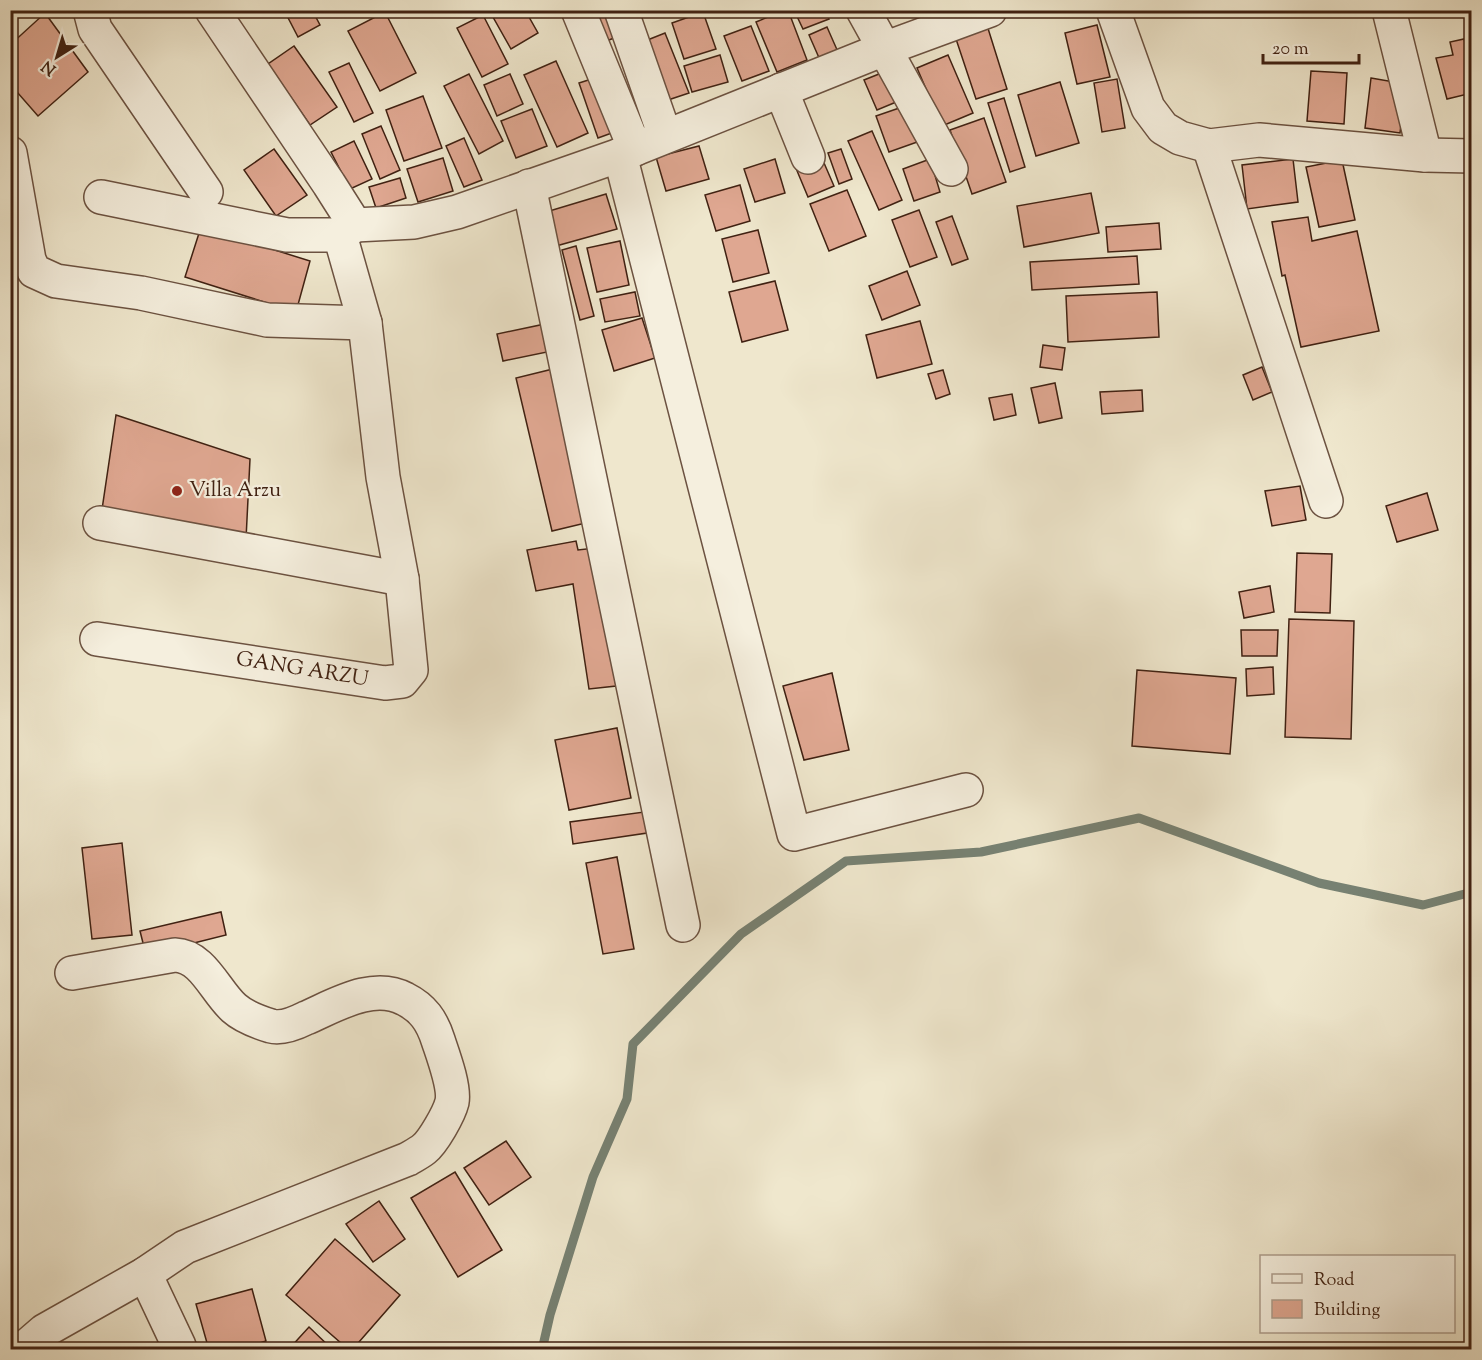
<svg xmlns="http://www.w3.org/2000/svg" width="1482" height="1360" font-family="'Sorts Mill Goudy',serif">
	<rect width="100%" height="100%" fill="#efe7cd"/>
	<filter id="stains"><feTurbulence type="fractalNoise" baseFrequency=".00333" numOctaves="4"/><feColorMatrix values="0 0 0 0 .2 0 0 0 0 .09 0 0 0 0 .02 0 0 0 .5 -.17"/></filter>
	<radialGradient id="worn" r=".72"><stop offset=".6" stop-color="#630" stop-opacity="0"/><stop offset="1" stop-color="#630" stop-opacity=".3"/></radialGradient>
	<g fill="none" stroke-linecap="round" stroke-linejoin="round">
		<polyline stroke="#778172" stroke-width="9" points="542,1350 550,1315 593,1177 627,1099 633,1044 741,934 846,861 981,852 1139,818 1319,883 1423,905 1472,892"/>
	</g>
	<g fill="#dfa791" stroke="#402112" stroke-width="1.5">
		<polygon points="284,10 312,10 320,25 298,37"/>
		<polygon points="489,10 525,10 538,33 511,49"/>
		<polygon points="581,10 615,10 624,34 594,46"/>
		<polygon points="785,10 788,10 807,60 777,72 756,22"/>
		<polygon points="794,10 825,10 829,19 803,29"/>
		<polygon points="385,12 416,73 380,91 348,31"/>
		<polygon points="703,12 716,49 684,59 672,23"/>
		<polygon points="45,13 88,72 38,116 10,84 10,45"/>
		<polygon points="483,15 508,64 482,77 457,28"/>
		<polygon points="986,22 1007,89 976,99 954,33"/>
		<polygon points="1097,25 1110,77 1077,84 1065,33"/>
		<polygon points="751,26 769,71 742,81 724,36"/>
		<polygon points="827,27 838,52 820,60 809,35"/>
		<polygon points="665,33 689,93 668,100 645,41"/>
		<polygon points="1464,39 1472,68 1472,93 1447,99 1436,58 1453,55 1450,42"/>
		<polygon points="294,46 337,107 310,125 268,64"/>
		<polygon points="720,55 728,82 692,92 684,66"/>
		<polygon points="948,55 973,113 942,126 917,68"/>
		<polygon points="556,61 588,133 557,147 524,75"/>
		<polygon points="349,63 373,113 354,122 329,72"/>
		<polygon points="889,70 901,100 877,110 864,80"/>
		<polygon points="1311,71 1347,73 1344,124 1307,121"/>
		<polygon points="469,74 503,141 479,154 444,86"/>
		<polygon points="510,74 523,104 497,116 484,85"/>
		<polygon points="601,76 620,130 598,138 579,83"/>
		<polygon points="1371,78 1406,84 1400,133 1365,128"/>
		<polygon points="1117,79 1125,128 1102,132 1094,83"/>
		<polygon points="1060,82 1079,143 1036,156 1018,95"/>
		<polygon points="423,96 442,148 404,161 386,110"/>
		<polygon points="1004,98 1025,167 1010,172 988,103"/>
		<polygon points="908,105 920,141 889,152 876,116"/>
		<polygon points="532,109 547,146 516,158 501,121"/>
		<polygon points="984,118 1006,182 972,194 950,130"/>
		<polygon points="381,126 400,170 380,179 362,134"/>
		<polygon points="872,131 902,200 879,210 848,141"/>
		<polygon points="464,138 482,180 464,187 446,146"/>
		<polygon points="354,141 372,179 350,189 331,152"/>
		<polygon points="699,146 709,179 666,191 656,157"/>
		<polygon points="274,149 307,195 276,216 244,170"/>
		<polygon points="841,149 852,179 839,184 828,153"/>
		<polygon points="821,156 834,186 808,197 795,166"/>
		<polygon points="443,158 453,191 418,202 407,169"/>
		<polygon points="775,159 785,193 755,202 744,169"/>
		<polygon points="930,159 940,192 914,201 903,169"/>
		<polygon points="1293,159 1298,202 1247,209 1242,165"/>
		<polygon points="1342,160 1355,220 1319,227 1306,167"/>
		<polygon points="400,178 406,198 376,208 369,187"/>
		<polygon points="740,185 750,221 716,231 705,195"/>
		<polygon points="847,190 866,236 829,251 810,204"/>
		<polygon points="1091,193 1099,233 1024,247 1017,206"/>
		<polygon points="606,194 617,229 556,246 546,212"/>
		<polygon points="919,210 937,257 910,267 892,220"/>
		<polygon points="952,216 968,259 952,265 936,222"/>
		<polygon points="1308,217 1312,241 1357,231 1379,331 1301,347 1285,275 1282,276 1272,222"/>
		<polygon points="1159,223 1161,249 1108,252 1106,227"/>
		<polygon points="201,227 310,261 296,312 185,277"/>
		<polygon points="758,230 769,273 733,282 722,239"/>
		<polygon points="620,241 629,285 597,292 587,248"/>
		<polygon points="576,246 594,316 580,320 562,250"/>
		<polygon points="1137,256 1139,284 1032,290 1030,262"/>
		<polygon points="907,271 920,305 882,320 869,286"/>
		<polygon points="775,281 788,330 742,342 729,292"/>
		<polygon points="635,292 640,316 605,322 600,299"/>
		<polygon points="1157,292 1159,337 1068,342 1066,296"/>
		<polygon points="642,318 655,358 614,371 602,330"/>
		<polygon points="920,321 932,364 877,378 866,335"/>
		<polygon points="545,324 552,351 503,361 497,334"/>
		<polygon points="1043,345 1065,348 1062,370 1040,367"/>
		<polygon points="1262,367 1272,392 1253,400 1243,375"/>
		<polygon points="557,368 594,521 552,531 516,378"/>
		<polygon points="943,370 950,394 936,399 928,374"/>
		<polygon points="1055,383 1062,418 1039,423 1031,388"/>
		<polygon points="1142,390 1143,411 1102,414 1100,392"/>
		<polygon points="1012,394 1016,415 994,420 989,398"/>
		<polygon points="116,415 250,459 246,539 100,523"/>
		<polygon points="1300,486 1306,520 1272,526 1265,491"/>
		<polygon points="1427,493 1438,530 1397,542 1386,506"/>
		<polygon points="576,541 578,550 595,548 616,686 589,689 573,584 536,591 527,550"/>
		<polygon points="1297,553 1332,554 1330,613 1295,612"/>
		<polygon points="1270,586 1274,612 1244,618 1239,592"/>
		<polygon points="1289,619 1354,621 1351,739 1285,737"/>
		<polygon points="1241,630 1278,630 1277,656 1242,656"/>
		<polygon points="1273,667 1274,694 1247,696 1246,669"/>
		<polygon points="1137,670 1236,678 1230,754 1132,746"/>
		<polygon points="832,673 849,750 804,760 783,686"/>
		<polygon points="617,728 631,798 569,810 555,740"/>
		<polygon points="644,812 647,833 573,844 570,822"/>
		<polygon points="122,843 132,935 92,939 82,848"/>
		<polygon points="617,857 634,949 603,954 586,863"/>
		<polygon points="221,912 226,935 146,955 140,931"/>
		<polygon points="506,1141 531,1177 489,1205 464,1168"/>
		<polygon points="455,1172 502,1250 458,1277 411,1198"/>
		<polygon points="379,1201 405,1239 373,1262 346,1224"/>
		<polygon points="335,1239 400,1295 352,1350 349,1350 286,1295"/>
		<polygon points="252,1289 266,1341 235,1350 209,1350 196,1304"/>
		<polygon points="309,1327 333,1350 288,1350"/>
	</g>
	<g fill="none" stroke-linecap="round" stroke-linejoin="round">
		<g stroke="#6c5241" stroke-width="36">
			<g id="minor">
				<polyline points="90,10 95,29 206,192"/>
				<polyline points="212,10 329,184 355,225 414,222 457,212 620,155 884,49 990,10"/>
				<polyline points="578,10 635,149"/>
				<polyline points="621,10 665,136"/>
				<polyline points="863,10 951,169"/>
				<polyline points="1113,10 1148,108 1163,128 1180,138 1209,146 1259,140 1425,155 1472,156"/>
				<polyline points="1389,10 1425,155"/>
				<polyline points="781,90 808,157"/>
				<polyline points="1209,146 1326,501"/>
				<polyline points="10,153 29,260 34,271 56,281 141,293 267,320 365,323"/>
				<polyline points="620,155 794,834 966,790"/>
				<polyline points="529,186 683,925"/>
				<polyline points="101,197 287,235 340,235 355,225"/>
				<polyline points="100,523 402,579"/>
				<polyline points="97,639 385,683 402,681 411,670 402,579 383,477 365,323 340,235"/>
				<polyline points="145,1274 179,1346"/>
				<path d="M22,1350L44,1331L145,1274L185,1247L408,1159C413,1156 419,1153 424,1149C433,1142 449,1114 452,1102C455,1087 443,1055 438,1040C432,1021 423,1008 405,999C373,982 336,1005 306,1018C296,1023 282,1029 271,1026C258,1022 244,1017 234,1008C215,991 203,956 175,955L72,973"/>
			</g>
		</g>
		<use href="#minor" stroke="#f5efde" stroke-width="33"/>
	</g>
	<circle fill="#8f2418" stroke="#f5efde" stroke-width="2" cx="177" cy="491" r="6"/>
	<g text-anchor="middle" dominant-baseline="central" stroke-width="4.5" stroke-linejoin="round" paint-order="stroke">
		<g font-size="21" fill="#402112" stroke="#f5efde" text-anchor="start">
			<text x="189" y="491">Villa Arzu</text>
		</g>
		<g font-size="21" fill="#402112" stroke="#f5efde">
			<text transform="translate(302 670) rotate(9)">GANG ARZU</text>
		</g>
	</g>
	<rect width="1482" height="1360" fill="none" stroke="#efe7cd" stroke-width="36"/>
	<rect x="12" y="12" width="1458" height="1336" fill="none" stroke="#402112" stroke-width="3"/>
	<rect x="18" y="18" width="1446" height="1324" fill="none" stroke="#402112" stroke-width="1.5"/>
	<rect x="1260" y="1255" width="195" height="78" fill="#f5efde" stroke="#ad9d8c" stroke-width="1.5"/>
	<rect x="1272" y="1274" width="30" height="9" fill="#f5efde" stroke="#ad9d8c" stroke-width="1.5"/>
	<text x="1314" y="1285" font-size="18" fill="#402112">Road</text>
	<rect x="1272" y="1300" width="30" height="18" fill="#dfa791" stroke="#ad9d8c" stroke-width="1.5"/>
	<text x="1314" y="1315" font-size="18" fill="#402112">Building</text>
	<g transform="translate(57 57) rotate(217)" stroke="#f5efde" stroke-width="4.5" paint-order="stroke">
	<path d="M0-4.5L10 22L0 15L-10 22Z" fill="#402112"/>
	<text y="-9" font-size="16" font-weight="bold" text-anchor="middle" fill="#402112">N</text>
	</g>
	<path d="M1263 54v9h96v-9" fill="none" stroke="#402112" stroke-width="3"/>
	<text x="1272" y="54" font-size="18" fill="#402112" stroke="#f5efde" stroke-width="4.5" paint-order="stroke">20 m</text>
	<rect width="100%" height="100%" filter="url(#stains)"/>
	<rect width="100%" height="100%" fill="url(#worn)"/>
</svg>
